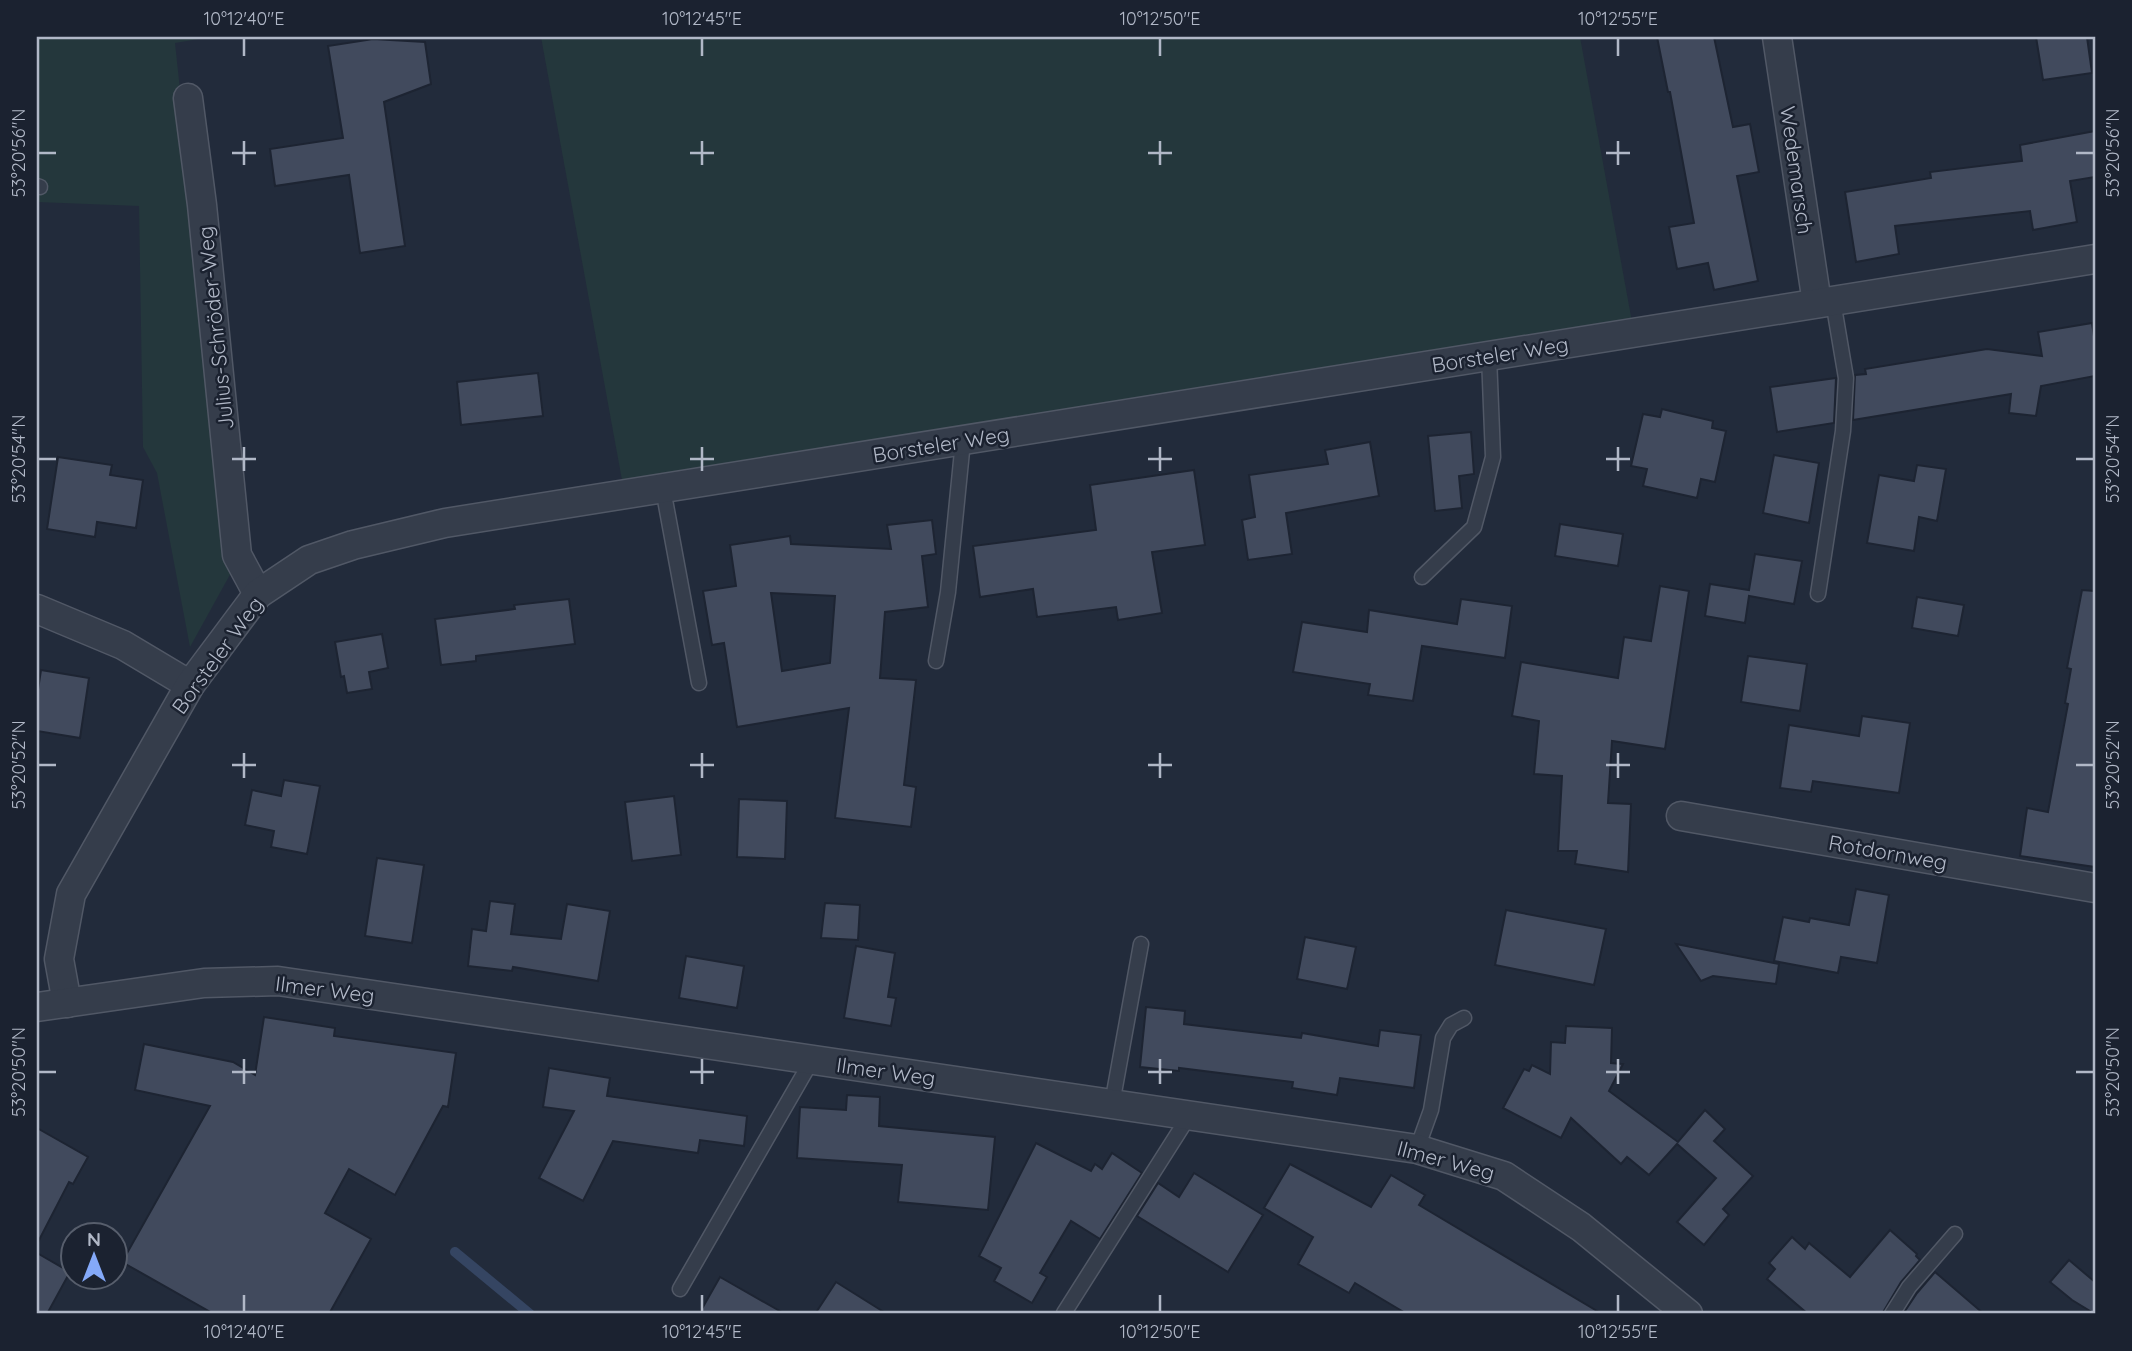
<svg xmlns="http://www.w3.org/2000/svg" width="2132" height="1351" font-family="Quicksand,sans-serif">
	<rect width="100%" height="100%" fill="#222b3b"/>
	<g fill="#24373c">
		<polygon points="37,37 211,37 175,43 232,571 190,647 157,473 143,447 139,206 37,202"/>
		<polygon points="541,37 1580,37 1632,322 622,480"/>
	</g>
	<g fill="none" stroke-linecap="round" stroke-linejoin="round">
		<polyline stroke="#354562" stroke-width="10" points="455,1252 530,1314"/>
	</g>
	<g fill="#414a5d" stroke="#1d2432" stroke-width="2" fill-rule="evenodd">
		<polygon points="1657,37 1714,37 1733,127 1750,124 1759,172 1737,176 1758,281 1714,290 1708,263 1677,269 1669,227 1694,223 1670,92 1668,92"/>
		<polygon points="2036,37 2087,37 2092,73 2043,80"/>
		<polygon points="373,39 425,42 431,84 384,102 405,246 360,253 349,175 275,186 270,149 343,138 328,46"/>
		<polygon points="2095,131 2095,177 2070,181 2077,222 2033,230 2030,211 1895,226 1899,254 1856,262 1845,192 1931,178 1930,172 2022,161 2020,145"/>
		<polygon points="2092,323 2095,343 2095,376 2041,386 2036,416 2009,413 2011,394 1853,420 1855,375 1866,374 1865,369 1987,349 2042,356 2038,332"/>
		<polygon points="538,373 543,416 461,425 457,382"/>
		<polygon points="1836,378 1834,423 1777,432 1770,387"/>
		<polygon points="1662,409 1713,421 1712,428 1726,431 1715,482 1701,479 1697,498 1643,486 1647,469 1631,466 1643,414 1660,417"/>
		<polygon points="1471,432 1474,474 1459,476 1462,508 1435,511 1428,436"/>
		<polygon points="1370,442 1379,496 1286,513 1292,554 1248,560 1242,520 1255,517 1249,475 1328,464 1325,450"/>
		<polygon points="1774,455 1819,463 1809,523 1763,513"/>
		<polygon points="58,457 112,465 110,475 143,480 136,528 97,522 95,537 47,529"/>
		<polygon points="1917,465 1946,469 1937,521 1919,517 1914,551 1867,543 1879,475 1914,481"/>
		<polygon points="1194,470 1205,545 1152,552 1162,613 1118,620 1116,607 1037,617 1033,589 980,597 973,546 1096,530 1090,485"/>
		<path d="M932,520L936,554L922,556L928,607L885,612L880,678L916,680L904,785L916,787L911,827L835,818L849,708L737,727L724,643L712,645L703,591L736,586L730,545L790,536L791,544L891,549L887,525ZM771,593L835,596L830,663L782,671Z"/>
		<polygon points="1560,524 1623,534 1618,566 1555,556"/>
		<polygon points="1755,554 1802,561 1794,604 1749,596 1745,623 1705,616 1710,584 1749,590"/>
		<polygon points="1660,586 1689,591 1665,749 1612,741 1608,803 1631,804 1628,872 1575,864 1577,851 1558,851 1562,776 1534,774 1539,721 1512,716 1521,662 1618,678 1624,637 1651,641"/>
		<polygon points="2082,590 2095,591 2095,867 2020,856 2027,808 2048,812 2068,704 2065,703 2071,669 2067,668"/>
		<polygon points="1917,597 1964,605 1958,636 1912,628"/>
		<polygon points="569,599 575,644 476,656 476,661 441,665 435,619 515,609 514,605"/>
		<polygon points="1461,599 1512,606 1505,658 1422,646 1413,701 1368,695 1370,684 1293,672 1302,622 1367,632 1369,610 1457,624"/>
		<polygon points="382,634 388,668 369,672 372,689 347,693 344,676 341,677 335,642"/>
		<polygon points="1748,656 1807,664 1800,711 1741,702"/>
		<polygon points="41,670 89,678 80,738 37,731 37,696"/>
		<polygon points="1862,716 1910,723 1899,793 1813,781 1811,792 1780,788 1789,725 1859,736"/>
		<polygon points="284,780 320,786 307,854 271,847 274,831 245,825 252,790 281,796"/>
		<polygon points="674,796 681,855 632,861 625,802"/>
		<polygon points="739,799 787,801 785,859 737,857"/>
		<polygon points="377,858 424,865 412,943 365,936"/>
		<polygon points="1856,889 1889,895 1877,963 1841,957 1838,973 1774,961 1783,917 1809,922 1810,918 1849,925"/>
		<polygon points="490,901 515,904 511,934 561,939 567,904 610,911 598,981 513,967 512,971 468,966 472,929 486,931"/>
		<polygon points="825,903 860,905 858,940 821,938"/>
		<polygon points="1506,910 1606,929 1594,985 1495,965"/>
		<polygon points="1305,937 1356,947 1347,989 1297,979"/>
		<polygon points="1676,944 1779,964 1776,984 1713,976 1701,981"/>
		<polygon points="856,946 895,953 888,997 896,998 891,1026 844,1018"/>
		<polygon points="686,956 744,966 737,1008 679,998"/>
		<polygon points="1146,1007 1185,1011 1184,1024 1301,1038 1302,1033 1378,1046 1380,1030 1421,1035 1414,1088 1340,1078 1337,1095 1292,1088 1293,1082 1179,1068 1179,1071 1140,1067"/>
		<polygon points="264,1017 335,1028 334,1036 456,1053 448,1107 443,1106 395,1195 349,1169 325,1213 371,1239 329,1314 214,1314 122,1262 210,1106 135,1090 144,1044 233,1062 255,1075"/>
		<polygon points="1566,1026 1612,1028 1611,1063 1623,1064 1609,1091 1678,1142 1705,1110 1725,1129 1714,1141 1753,1176 1723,1209 1729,1215 1704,1245 1677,1222 1716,1178 1677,1144 1649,1175 1627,1157 1621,1164 1571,1118 1561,1138 1503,1108 1524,1069 1529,1071 1532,1065 1550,1074 1551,1042 1565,1043"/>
		<polygon points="549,1068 610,1078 607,1096 747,1116 744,1146 700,1140 698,1153 613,1141 583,1201 539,1178 574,1111 543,1107"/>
		<polygon points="847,1095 880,1097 879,1126 995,1137 988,1210 898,1202 902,1165 797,1158 800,1107 846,1110"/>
		<polygon points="37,1128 88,1157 73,1184 69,1182 37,1244"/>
		<polygon points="1036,1143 1091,1171 1095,1164 1102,1169 1112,1153 1142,1173 1100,1239 1071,1221 1040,1273 1047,1277 1032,1303 994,1281 1001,1268 979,1256"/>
		<polygon points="1290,1164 1371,1207 1391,1175 1425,1195 1419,1205 1602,1314 1407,1314 1355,1283 1349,1293 1298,1264 1313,1237 1264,1208"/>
		<polygon points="1194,1173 1263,1215 1228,1272 1137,1216 1158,1183 1179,1197"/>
		<polygon points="1890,1230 1917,1254 1916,1256 1920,1260 1901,1282 1882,1314 1808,1314 1767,1279 1775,1269 1769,1263 1792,1237 1805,1249 1809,1243 1850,1277"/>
		<polygon points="37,1253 70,1272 47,1314 37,1314"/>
		<polygon points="2069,1260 2095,1282 2095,1314 2072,1300 2050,1282"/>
		<polygon points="1935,1272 1984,1314 1903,1314 1917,1293"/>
		<polygon points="720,1277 785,1314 699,1314"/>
		<polygon points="836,1282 887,1314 815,1314"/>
	</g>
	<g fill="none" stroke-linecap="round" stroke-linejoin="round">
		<g stroke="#515866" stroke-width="17">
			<g id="service">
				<polyline points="37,186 40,187"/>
				<polyline points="663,489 699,683"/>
				<polyline points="1422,577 1474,527 1493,457 1489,356"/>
				<polyline points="1818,594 1843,431 1846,378 1833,301"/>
				<polyline points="936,661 948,592 963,441"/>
				<polyline points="1112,1104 1141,944"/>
				<polyline points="1417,1149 1431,1110 1443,1038 1451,1025 1464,1018"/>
				<polyline points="680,1289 812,1060"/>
				<polyline points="1064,1313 1189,1116"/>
				<polyline points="1892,1314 1909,1287 1955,1234"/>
			</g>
		</g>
		<g stroke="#515866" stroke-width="31">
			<g id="minor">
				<polyline points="1777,37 1817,303"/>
				<polyline points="188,98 202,205 237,555 258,594"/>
				<polyline points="37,609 123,645 190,685"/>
				<polyline points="1681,816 2095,888"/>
				<polyline points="67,1003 59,959 71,894 190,685 258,594 309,560 353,545 445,523 2095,259"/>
				<polyline points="37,1007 204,983 278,981 1417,1149 1504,1176 1581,1227 1688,1314"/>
			</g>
		</g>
		<use href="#service" stroke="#353d4b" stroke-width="14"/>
		<use href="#minor" stroke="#353d4b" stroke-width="28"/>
	</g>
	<path fill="none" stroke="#b1b8c7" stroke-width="2.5" d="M244,38V56M702,38V56M1160,38V56M1618,38V56M244,141V165M702,141V165M1160,141V165M1618,141V165M38,153H56M232,153H256M690,153H714M1148,153H1172M1606,153H1630M2076,153H2094M244,447V471M702,447V471M1160,447V471M1618,447V471M38,459H56M232,459H256M690,459H714M1148,459H1172M1606,459H1630M2076,459H2094M244,753V778M702,753V778M1160,753V778M1618,753V778M38,765H56M232,765H256M690,765H714M1148,765H1172M1606,765H1630M2076,765H2094M244,1059V1084M702,1059V1084M1160,1059V1084M1618,1059V1084M38,1072H56M232,1072H256M690,1072H714M1148,1072H1172M1606,1072H1630M2076,1072H2094M244,1295V1312M702,1295V1312M1160,1295V1312M1618,1295V1312"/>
	<g text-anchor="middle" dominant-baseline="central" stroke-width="5" stroke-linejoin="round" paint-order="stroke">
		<g font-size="21" fill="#b1b8c7" stroke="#1b2230">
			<text transform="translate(1797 170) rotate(82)">Wedemarsch</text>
			<text transform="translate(215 328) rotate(-96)">Julius-Schröder-Weg</text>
			<text transform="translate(1500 354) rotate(-9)">Borsteler Weg</text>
			<text transform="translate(941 444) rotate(-9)">Borsteler Weg</text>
			<text transform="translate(217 655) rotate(-54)">Borsteler Weg</text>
			<text transform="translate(1888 852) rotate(10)">Rotdornweg</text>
			<text transform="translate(325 989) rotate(7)">Ilmer Weg</text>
			<text transform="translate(886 1071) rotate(8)">Ilmer Weg</text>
			<text transform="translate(1446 1160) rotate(15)">Ilmer Weg</text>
		</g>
	</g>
	<rect width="2132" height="1351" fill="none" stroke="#1b2230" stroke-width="77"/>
	<g transform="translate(94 1256)"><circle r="33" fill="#1b2230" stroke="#575e6c" stroke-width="2"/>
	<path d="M0-5L12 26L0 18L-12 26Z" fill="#84a9f9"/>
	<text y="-10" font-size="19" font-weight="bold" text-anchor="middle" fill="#b1b8c7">N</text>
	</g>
	<rect x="38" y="38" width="2056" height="1274" fill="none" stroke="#b1b8c7" stroke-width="2.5"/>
	<g font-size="18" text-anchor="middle" fill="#b1b8c7">
		<text x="244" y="25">10°12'40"E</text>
		<text x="702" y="25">10°12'45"E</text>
		<text x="1160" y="25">10°12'50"E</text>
		<text x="1618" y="25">10°12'55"E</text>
		<text transform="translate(19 153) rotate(-90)" y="6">53°20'56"N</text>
		<text transform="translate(2113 153) rotate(-90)" y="6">53°20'56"N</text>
		<text transform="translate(19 459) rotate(-90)" y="6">53°20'54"N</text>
		<text transform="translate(2113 459) rotate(-90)" y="6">53°20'54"N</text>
		<text transform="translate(19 765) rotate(-90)" y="6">53°20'52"N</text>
		<text transform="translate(2113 765) rotate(-90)" y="6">53°20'52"N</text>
		<text transform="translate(19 1072) rotate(-90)" y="6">53°20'50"N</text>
		<text transform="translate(2113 1072) rotate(-90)" y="6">53°20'50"N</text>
		<text x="244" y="1338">10°12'40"E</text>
		<text x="702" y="1338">10°12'45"E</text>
		<text x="1160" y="1338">10°12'50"E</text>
		<text x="1618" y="1338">10°12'55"E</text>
	</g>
</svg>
